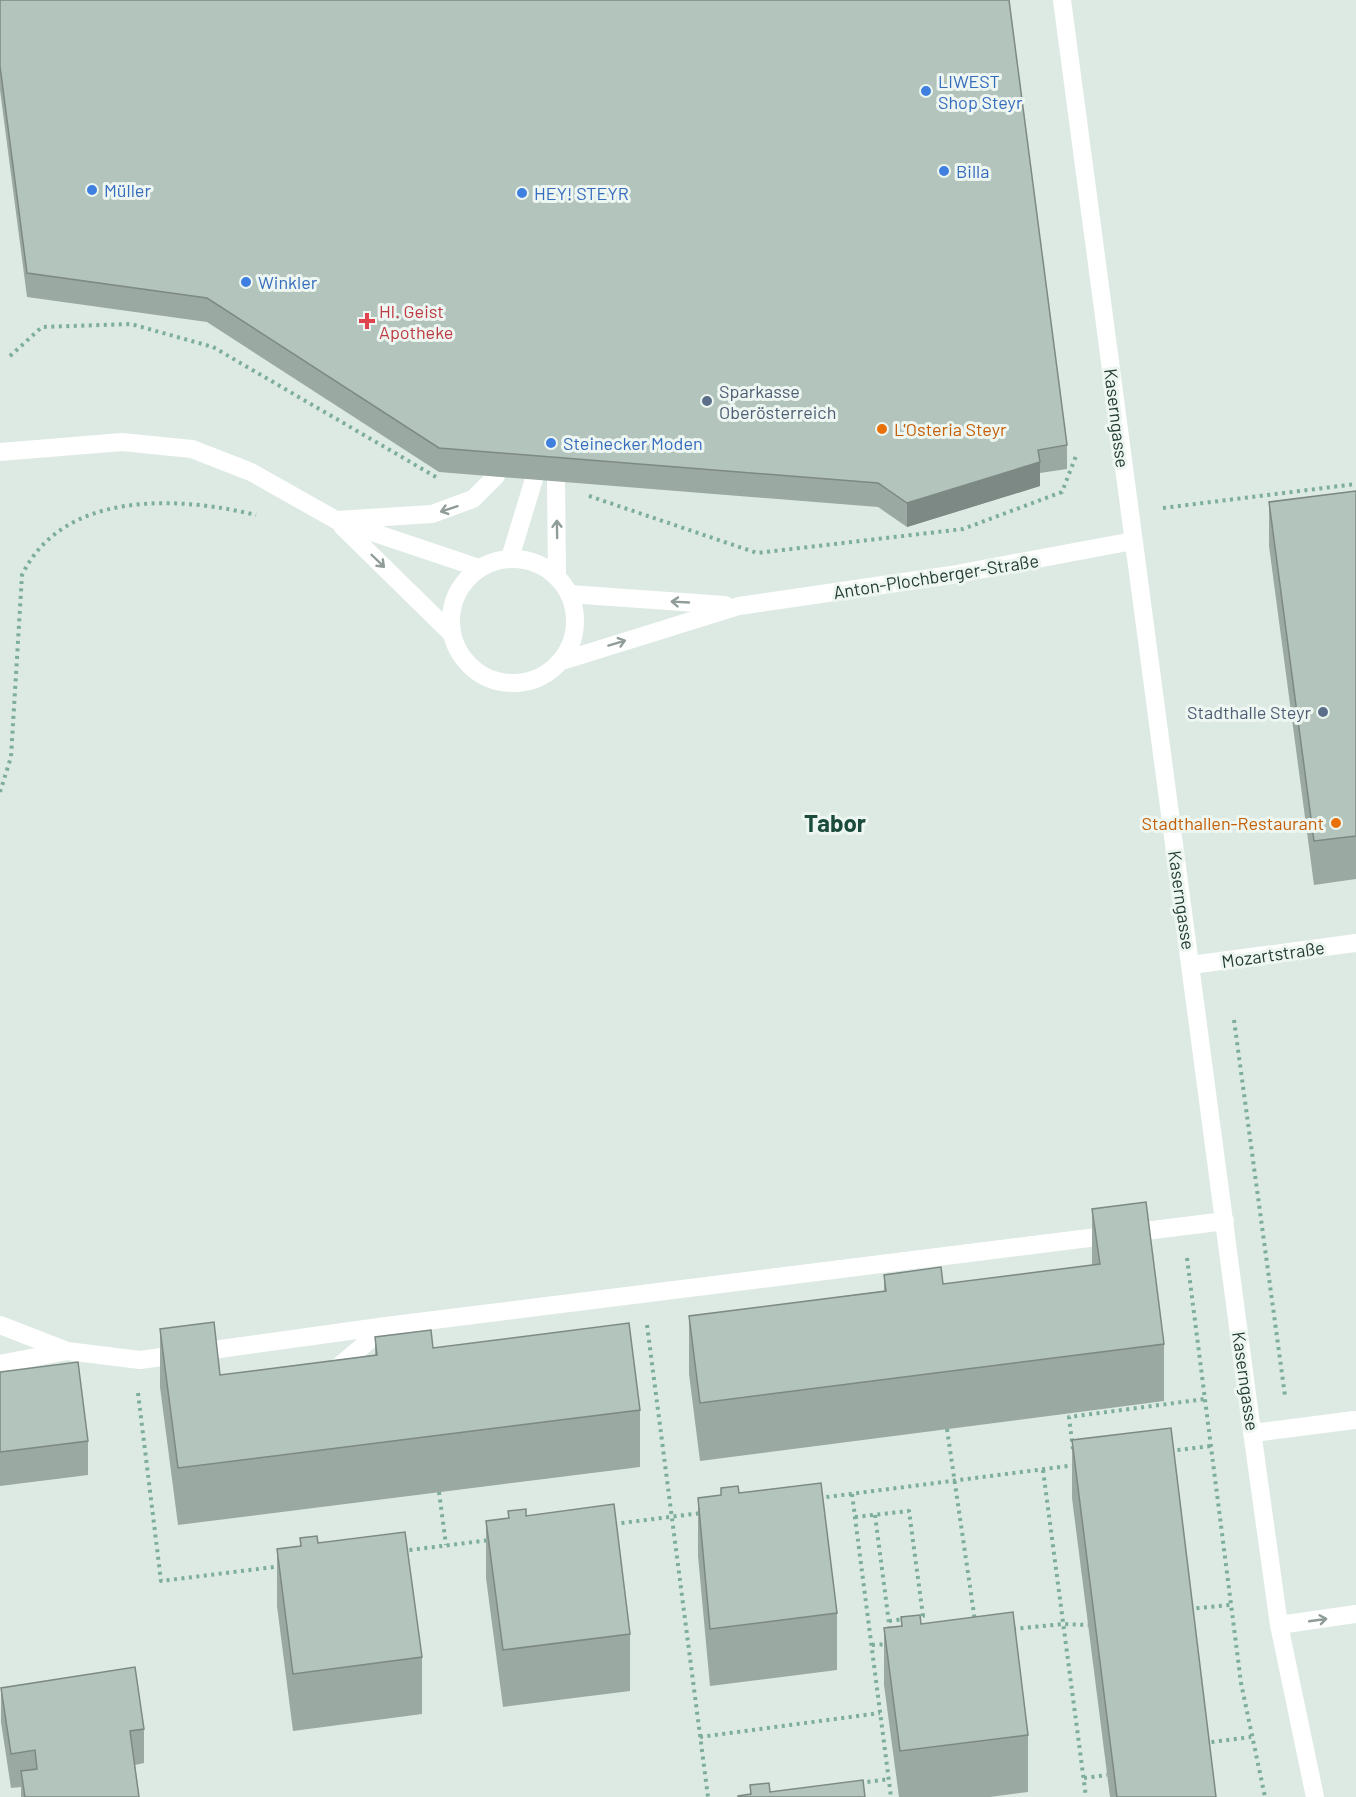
<svg xmlns="http://www.w3.org/2000/svg" width="1356" height="1797" font-family="Barlow,sans-serif">
	<rect width="100%" height="100%" fill="#ddeae3"/>
	<g fill="none" stroke-linecap="round" stroke-linejoin="round">
		<g stroke="#7dae9b" stroke-width="4" stroke-dasharray="3 4.5" stroke-linecap="butt">
			<polyline points="10,356 42,327 131,324 213,347 436,477"/>
			<polyline points="589,496 757,553 963,529 1062,492 1076,456"/>
			<polyline points="1163,508 1356,484"/>
			<path d="M0,792L11,757L22,575C63,490 178,496 256,515"/>
			<polyline points="1234,1020 1285,1396"/>
			<polyline points="1187,1258 1241,1683 1265,1797"/>
			<polyline points="647,1325 708,1797"/>
			<polyline points="138,1393 161,1581 282,1566"/>
			<polyline points="947,1429 975,1621"/>
			<polyline points="1073,1449 1069,1417 1205,1399"/>
			<polyline points="1170,1451 1211,1446"/>
			<polyline points="1043,1470 1086,1797"/>
			<polyline points="439,1492 446,1545"/>
			<polyline points="852,1494 891,1797"/>
			<polyline points="819,1498 1076,1465"/>
			<polyline points="875,1515 890,1631"/>
			<polyline points="855,1517 909,1511 923,1616 916,1617"/>
			<polyline points="614,1524 701,1513"/>
			<polyline points="402,1551 490,1540"/>
			<polyline points="1189,1609 1230,1605"/>
			<polyline points="889,1621 905,1619"/>
			<polyline points="1013,1629 1063,1624 1089,1625"/>
			<polyline points="872,1645 889,1644"/>
			<polyline points="700,1737 880,1713"/>
			<polyline points="1204,1743 1251,1737"/>
			<polyline points="1084,1778 1107,1775"/>
			<polyline points="860,1783 889,1779"/>
		</g>
		<g stroke="#fff" stroke-width="18">
			<polyline points="556,481 557,577"/>
			<polyline points="337,520 432,514 473,499 496,476"/>
			<polyline points="510,558 534,479"/>
			<polyline points="0,1325 67,1351 140,1360 386,1326 1225,1221"/>
			<polyline points="0,1364 67,1351"/>
			<polyline points="330,1374 386,1326"/>
			<polyline points="1253,1433 1354,1420"/>
		</g>
		<g stroke="#fff" stroke-width="18">
			<polyline points="1062,0 1250,1417 1279,1625 1315,1797"/>
			<polyline points="0,452 122,442 192,449 251,472 336,520 479,568"/>
			<polyline points="342,526 451,633"/>
			<circle cx="513" cy="621" r="62"/>
			<polyline points="569,594 725,605"/>
			<polyline points="562,661 739,606 951,575 1133,541"/>
			<polyline points="1191,965 1356,943"/>
			<polyline points="1279,1625 1356,1614"/>
		</g>
	</g>
	<g fill="#9aa9a2">
		<polygon points="0,0 1067,445 1067,469 1040,473 1040,486 907,527 878,507 439,472 207,322 27,297 0,90"/>
		<polygon points="1356,491 1356,879 1314,885 1269,546 1269,502"/>
		<polygon points="1092,1209 1164,1344 1164,1401 700,1461 689,1374 689,1316 884,1291 884,1275 943,1284 1092,1265"/>
		<polygon points="160,1329 220,1375 375,1355 375,1337 433,1348 640,1410 640,1467 178,1525 160,1387"/>
		<polygon points="0,1372 88,1441 88,1475 0,1486"/>
		<polygon points="1072,1440 1216,1797 1110,1797 1072,1498"/>
		<polygon points="721,1488 739,1493 837,1613 837,1670 710,1686 698,1556 698,1498 721,1495"/>
		<polygon points="508,1511 526,1516 630,1634 630,1691 503,1707 486,1578 486,1521 508,1518"/>
		<polygon points="300,1538 318,1543 422,1657 422,1714 293,1731 277,1606 277,1549 300,1546"/>
		<polygon points="901,1617 921,1624 1028,1735 1028,1792 990,1797 899,1797 884,1685 884,1628 901,1626"/>
		<polygon points="1,1688 144,1729 144,1763 135,1765 139,1797 21,1797 21,1787 11,1788 1,1722"/>
	</g>
	<polygon fill="#7d8984" points="1040,462 1040,486 907,527 907,503"/>
	<g fill="#b3c4bc" stroke="#7d8984" stroke-width="1.5">
		<polygon points="0,0 1009,0 1067,445 1038,450 1040,462 907,503 878,483 439,448 207,298 27,273 0,66"/>
		<polygon points="1356,491 1356,836 1314,841 1269,502"/>
		<polygon points="1146,1202 1164,1344 700,1403 689,1316 886,1291 884,1275 941,1267 943,1284 1100,1264 1092,1209"/>
		<polygon points="214,1322 220,1375 377,1355 375,1337 431,1330 433,1348 629,1323 640,1410 178,1468 160,1329"/>
		<polygon points="78,1362 88,1441 0,1452 0,1372"/>
		<polygon points="1171,1428 1216,1797 1117,1797 1072,1440"/>
		<polygon points="821,1483 837,1613 710,1629 698,1498 721,1495 721,1488 738,1486 739,1493"/>
		<polygon points="614,1504 630,1634 503,1650 486,1521 509,1518 508,1511 526,1509 526,1516"/>
		<polygon points="405,1532 422,1657 293,1674 277,1549 301,1546 300,1538 317,1536 318,1543"/>
		<polygon points="1013,1612 1028,1735 900,1751 884,1628 902,1626 901,1617 920,1615 921,1624"/>
		<polygon points="135,1667 144,1729 130,1731 139,1797 25,1797 21,1771 37,1769 35,1750 11,1754 1,1688"/>
		<polygon points="863,1780 865,1797 738,1797 738,1796 751,1794 750,1785 769,1783 770,1792"/>
	</g>
	<defs><path id="oneway-shaft" d="M-6 0H5M1.5-3L5.5 0L1.5 3" fill="none" stroke-width="1.6" stroke-linecap="round" stroke-linejoin="round" transform="scale(1.5)"/></defs>
	<g stroke="#8f9c98">
		<use href="#oneway-shaft" transform="translate(449 509) rotate(162)"/>
		<use href="#oneway-shaft" transform="translate(557 529) rotate(-91)"/>
		<use href="#oneway-shaft" transform="translate(378 561) rotate(44)"/>
		<use href="#oneway-shaft" transform="translate(680 602) rotate(-177)"/>
		<use href="#oneway-shaft" transform="translate(617 643) rotate(-17)"/>
		<use href="#oneway-shaft" transform="translate(1318 1620) rotate(-8)"/>
	</g>
	<g fill="#3f7fe0" stroke="#eef6f1" stroke-width="2">
		<circle cx="926" cy="91" r="6"/>
		<circle cx="944" cy="171" r="6"/>
		<circle cx="92" cy="190" r="6"/>
		<circle cx="522" cy="193" r="6"/>
		<circle cx="246" cy="282" r="6"/>
		<circle cx="551" cy="443" r="6"/>
	</g>
	<path fill="#e0444e" stroke="#eef6f1" stroke-width="2" d="M364 312h6v6h6v6h-6v6h-6v-6h-6v-6h6z"/>
	<g fill="#5c6f8a" stroke="#eef6f1" stroke-width="2">
		<circle cx="707" cy="401" r="6"/>
		<circle cx="1323" cy="712" r="6"/>
	</g>
	<g fill="#e8710a" stroke="#eef6f1" stroke-width="2">
		<circle cx="882" cy="429" r="6"/>
		<circle cx="1336" cy="823" r="6"/>
	</g>
	<g text-anchor="middle" dominant-baseline="central" stroke-width="6" stroke-linejoin="round" paint-order="stroke">
		<g font-size="18" fill="#366cbe" stroke="#eef6f1" text-anchor="start">
			<text x="938" y="81">LIWEST<tspan x="938" dy="21">Shop Steyr</tspan></text>
			<text x="956" y="171">Billa</text>
			<text x="104" y="190">Müller</text>
			<text x="534" y="193">HEY! STEYR</text>
			<text x="258" y="282">Winkler</text>
			<text x="563" y="443">Steinecker Moden</text>
		</g>
		<g font-size="18" fill="#be3a42" stroke="#eef6f1" text-anchor="start">
			<text x="379" y="311">Hl. Geist<tspan x="379" dy="21">Apotheke</tspan></text>
		</g>
		<g font-size="18" fill="#4e5e75" stroke="#eef6f1" text-anchor="start">
			<text x="719" y="391">Sparkasse<tspan x="719" dy="21">Oberösterreich</tspan></text>
			<text x="1311" y="712" text-anchor="end">Stadthalle Steyr</text>
		</g>
		<g font-size="18" fill="#1f3930" stroke="#eef6f1">
			<text transform="translate(1117 418) rotate(83)">Kaserngasse</text>
			<text transform="translate(936 576) rotate(-9)">Anton-Plochberger-Straße</text>
			<text transform="translate(1182 900) rotate(82)">Kaserngasse</text>
			<text transform="translate(1273 954) rotate(-8)">Mozartstraße</text>
			<text transform="translate(1246 1381) rotate(82)">Kaserngasse</text>
		</g>
		<g font-size="18" fill="#c56008" stroke="#eef6f1" text-anchor="start">
			<text x="894" y="429">L'Osteria Steyr</text>
			<text x="1324" y="823" text-anchor="end">Stadthallen-Restaurant</text>
		</g>
		<g font-size="24" font-weight="bold" fill="#1b4b3c" stroke="#eef6f1">
			<text x="835" y="822">Tabor</text>
		</g>
	</g>
</svg>
